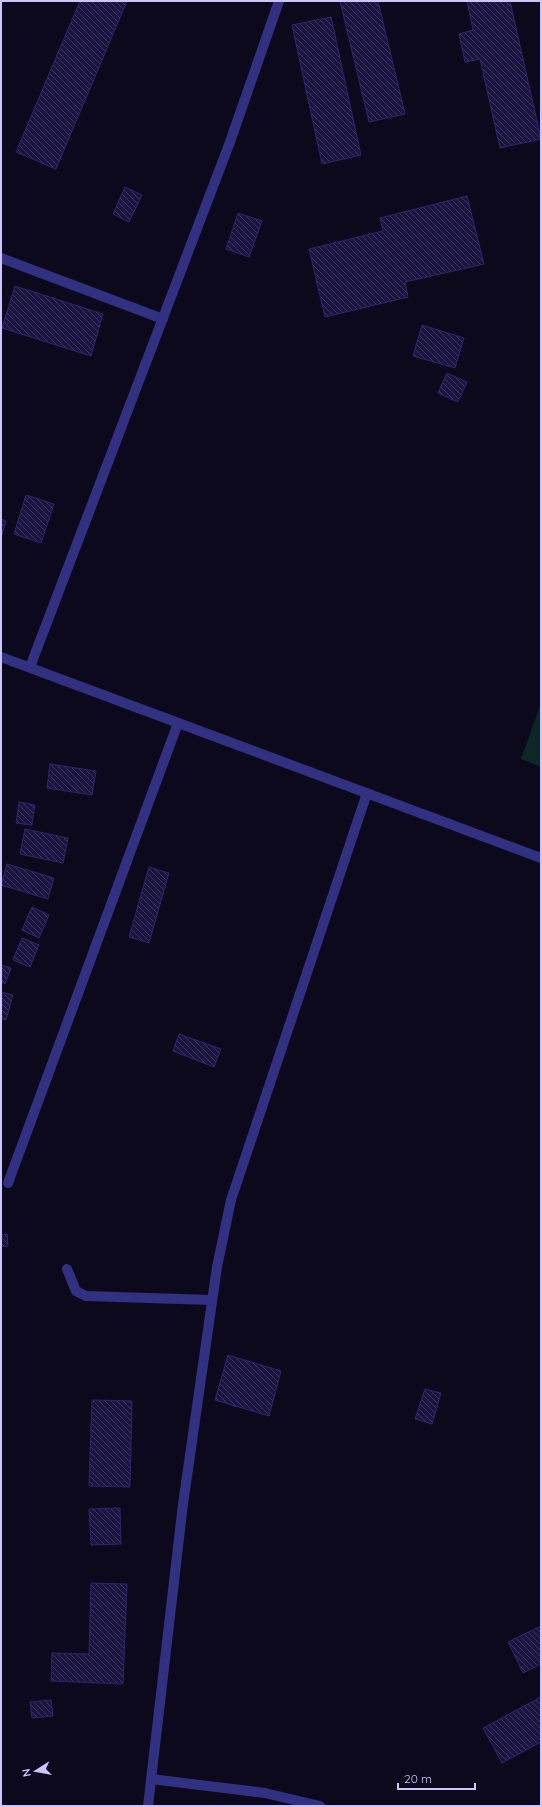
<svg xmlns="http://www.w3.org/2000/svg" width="542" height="1807" font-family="Quicksand,sans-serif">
	<defs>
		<pattern id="building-back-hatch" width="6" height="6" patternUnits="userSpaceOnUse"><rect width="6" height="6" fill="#1c1440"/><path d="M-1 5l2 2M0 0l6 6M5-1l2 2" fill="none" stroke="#3c355d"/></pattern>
	</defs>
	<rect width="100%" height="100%" fill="#0d091d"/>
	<polygon fill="#0c2726" points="541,703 541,767 521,759"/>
	<g fill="url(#building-back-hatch)" stroke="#32236e">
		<polygon points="80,1 127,1 56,169 16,152"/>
		<polygon points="340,1 378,1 405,114 369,122"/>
		<polygon points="467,1 510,1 541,139 500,148 480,59 465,62 459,34 473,30"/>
		<polygon points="331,17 361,155 322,164 292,25"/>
		<polygon points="125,187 142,195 129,222 113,214"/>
		<polygon points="467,196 484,264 405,282 408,297 325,317 309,249 383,231 380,218"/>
		<polygon points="238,213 262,221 249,257 226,249"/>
		<polygon points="15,286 103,314 91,356 2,328"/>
		<polygon points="422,325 464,338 455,368 413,356"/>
		<polygon points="447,373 467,382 458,402 438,393"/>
		<polygon points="26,495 54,504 41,543 14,534"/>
		<polygon points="1,519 6,521 1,538"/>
		<polygon points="50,764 96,771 92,795 47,788"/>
		<polygon points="19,802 35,805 32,825 16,823"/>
		<polygon points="25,829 68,838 63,863 20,854"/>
		<polygon points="7,864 54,878 48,899 1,885"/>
		<polygon points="149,867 169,873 149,943 129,937"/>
		<polygon points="32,907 49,915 39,938 22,930"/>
		<polygon points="22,938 39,945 30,967 13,960"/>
		<polygon points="1,965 11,968 5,984 1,982"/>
		<polygon points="1,992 13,995 6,1020 1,1019"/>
		<polygon points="179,1034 221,1049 214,1067 173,1051"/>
		<polygon points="7,1234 8,1246 1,1247 1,1235"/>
		<polygon points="228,1355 281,1371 269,1416 215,1400"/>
		<polygon points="425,1389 441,1393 432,1424 415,1419"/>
		<polygon points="92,1400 132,1401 130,1487 89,1486"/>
		<polygon points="120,1508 121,1544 91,1545 89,1509"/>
		<polygon points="91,1583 127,1584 123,1684 51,1681 52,1653 89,1654"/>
		<polygon points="541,1626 541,1664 523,1673 508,1642"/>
		<polygon points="541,1697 541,1742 502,1763 483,1728"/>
		<polygon points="51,1700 53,1716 32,1718 30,1702"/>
	</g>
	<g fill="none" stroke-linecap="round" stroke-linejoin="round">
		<g stroke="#323081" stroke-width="10">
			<polyline points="1,258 163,319"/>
			<polyline points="1,657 541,858"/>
			<polyline points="30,667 230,142 279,1"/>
			<polyline points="8,1183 178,723"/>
			<polyline points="67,1269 76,1291 86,1296 212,1300"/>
			<polyline points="151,1779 265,1793 320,1806"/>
			<polyline points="148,1806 183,1504 217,1267 231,1200 367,793"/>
		</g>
	</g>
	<rect width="542" height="1807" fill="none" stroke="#ccc5ff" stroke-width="4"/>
	<g transform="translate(36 1771) rotate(259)" stroke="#0d091d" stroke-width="3" paint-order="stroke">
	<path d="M0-3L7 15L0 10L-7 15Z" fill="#ccc5ff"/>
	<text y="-6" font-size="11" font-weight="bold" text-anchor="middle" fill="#ccc5ff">N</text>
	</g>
	<path d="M398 1783v6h77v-6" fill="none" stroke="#ccc5ff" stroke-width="2"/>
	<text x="404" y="1783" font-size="12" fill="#ccc5ff" stroke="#0d091d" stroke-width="3" paint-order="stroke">20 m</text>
</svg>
